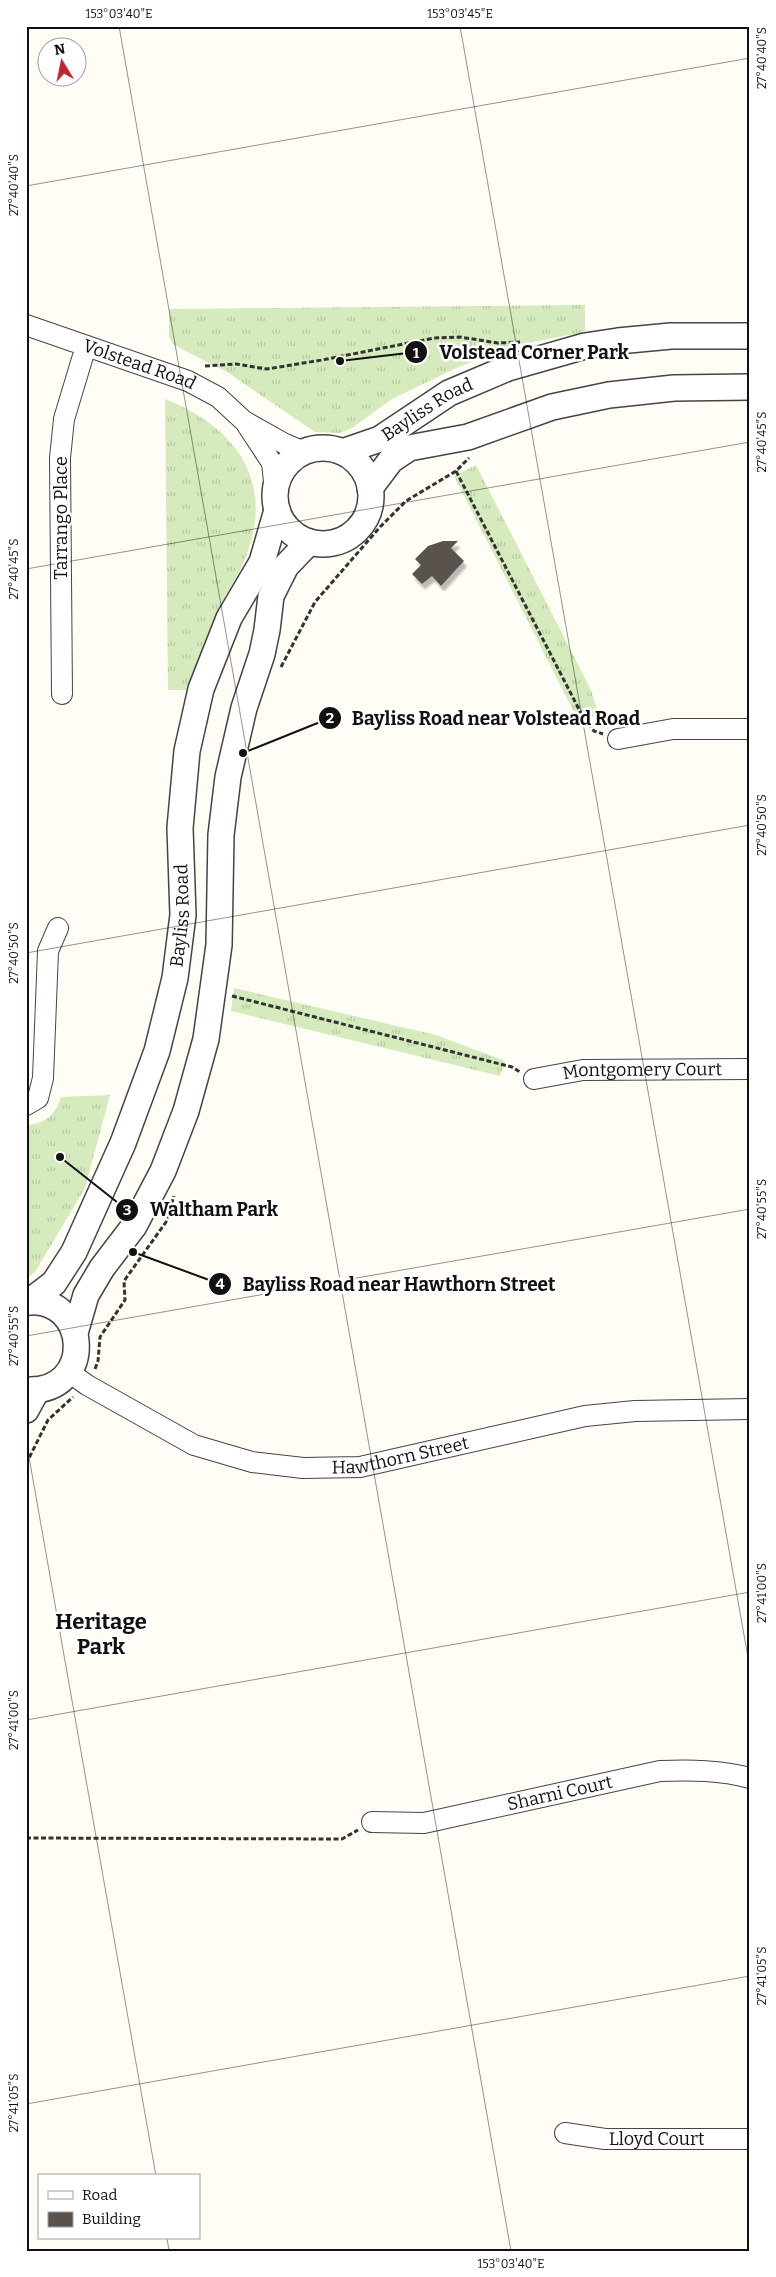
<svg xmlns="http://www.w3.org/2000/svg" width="776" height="2277" font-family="Bitter,serif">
	<defs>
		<pattern id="grass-tufts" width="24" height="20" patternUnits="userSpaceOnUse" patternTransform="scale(1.25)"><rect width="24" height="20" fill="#d5ebbd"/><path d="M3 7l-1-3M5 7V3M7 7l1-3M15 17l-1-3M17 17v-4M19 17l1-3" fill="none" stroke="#b6c8a1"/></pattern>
		<filter id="shadow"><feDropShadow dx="3" dy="5.5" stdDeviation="1" flood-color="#0004"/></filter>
	</defs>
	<rect width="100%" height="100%" fill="#fffdf5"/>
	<g fill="url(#grass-tufts)">
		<polygon points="585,305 585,332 511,346 454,369 392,399 352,428 340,433 315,432 227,372 174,345 169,337 169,309"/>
		<path d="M165,399C240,429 277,485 243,564C236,581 223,597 216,614C205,638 197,664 189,690H168Z"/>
		<polygon points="476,465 590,688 598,711 582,728 454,476"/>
		<polygon points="234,988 436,1035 505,1061 500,1076 231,1011"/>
		<path d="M110,1095L85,1188L35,1272L26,1279V1125C44,1124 56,1115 61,1097Z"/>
	</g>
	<polygon fill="#5a524d" filter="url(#shadow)" points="443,541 458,541 451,548 464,561 441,586 432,576 422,584 412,574 421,565 415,559 428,546"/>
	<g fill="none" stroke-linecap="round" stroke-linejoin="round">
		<g stroke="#444" stroke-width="22">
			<g id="minor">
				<path id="s1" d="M26,325L188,381L218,397L244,421L285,444L304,452"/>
				<polyline points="247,425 272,463 275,491"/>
				<polyline points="62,694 60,458 64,419 86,346"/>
				<polyline points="618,739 673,729 750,729"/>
				<path id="s2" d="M534,1079L583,1070L750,1069"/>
				<polyline points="26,1105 38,1098 43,1078 48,951 58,928"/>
				<path id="s3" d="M69,1372L87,1385L194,1445L252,1462L303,1468L360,1467L585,1416L635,1411L750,1409"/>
				<path id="s4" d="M372,1822L424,1823L660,1771C691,1770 720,1770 750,1778"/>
				<path id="s5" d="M565,2133L605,2139H750"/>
			</g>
		</g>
		<g stroke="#444" stroke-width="28">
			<g id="tertiary">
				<circle cx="323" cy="496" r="48"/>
				<path id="s6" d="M342,452L380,439L449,393L508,368L585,346L618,341L671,336H750"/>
				<polyline points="370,488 391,460 409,448 468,437 552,407 609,395 674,388 750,387"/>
				<path d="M26,1302C90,1295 96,1394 26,1390"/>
				<path id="s7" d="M29,1302L54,1283L74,1252L123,1143L157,1051L175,978L183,915L180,828L187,751L201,689L229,618L262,562L277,510"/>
				<polyline points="75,1333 86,1295 102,1268 134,1226 163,1171 186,1111 206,1039 219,945 221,835 228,777 244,708 262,654 267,630 271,596 286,566 309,542"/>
				<polyline points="26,1410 37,1390"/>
			</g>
		</g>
		<g stroke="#333" stroke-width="3" stroke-dasharray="5 2.5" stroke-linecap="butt">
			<polyline points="205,366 236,364 267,369 322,360 434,338 460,337 498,343 520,342"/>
			<polyline points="456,471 583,717 594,731 603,734"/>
			<polyline points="281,667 315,602 380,527 406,501 456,471 469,458"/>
			<polyline points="232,996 512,1067 520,1072"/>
			<polyline points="95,1369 98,1361 100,1337 125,1300 124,1281 166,1222 174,1196"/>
			<polyline points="26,1464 48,1420 73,1397"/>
			<polyline points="26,1838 342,1839 358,1830"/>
		</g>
		<use href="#minor" stroke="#fff" stroke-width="20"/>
		<use href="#tertiary" stroke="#fff" stroke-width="25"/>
	</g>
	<path fill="none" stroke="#111" stroke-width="1" stroke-opacity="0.45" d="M119,26L511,2251M460,26L750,1669M26,186L750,58M26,569L750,442M26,953L750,825M26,1336L750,1209M26,1440L156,2176M26,1720L750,1592M26,2104L750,1976M167,2238L169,2251"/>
	<g text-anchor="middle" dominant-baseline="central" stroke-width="5" stroke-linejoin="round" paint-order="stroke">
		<g font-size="18" fill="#111" stroke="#fff">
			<text stroke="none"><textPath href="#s1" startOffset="120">Volstead Road</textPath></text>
			<text stroke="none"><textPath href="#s6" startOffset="96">Bayliss Road</textPath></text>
			<text transform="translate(61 518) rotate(-90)">Tarrango Place</text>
			<text stroke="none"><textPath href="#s7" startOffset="424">Bayliss Road</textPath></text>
			<text stroke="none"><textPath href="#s2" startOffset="109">Montgomery Court</textPath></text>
			<text stroke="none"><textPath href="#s3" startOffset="355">Hawthorn Street</textPath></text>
			<text stroke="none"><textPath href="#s4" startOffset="191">Sharni Court</textPath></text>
			<text stroke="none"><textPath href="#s5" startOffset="92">Lloyd Court</textPath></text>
		</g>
		<g font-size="22" font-weight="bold" fill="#111" stroke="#fff">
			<text x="101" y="1621">Heritage<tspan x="101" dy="25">Park</tspan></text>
		</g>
	</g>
	<path fill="none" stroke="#111" stroke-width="2" d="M340 361L416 352M243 753L330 718M60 1157L127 1210M133 1252L220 1284"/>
	<g fill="#111" stroke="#fff" stroke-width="2">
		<circle cx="340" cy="361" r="5"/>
		<circle cx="243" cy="753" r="5"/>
		<circle cx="60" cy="1157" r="5"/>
		<circle cx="133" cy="1252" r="5"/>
		<circle cx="416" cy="352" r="12"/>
		<circle cx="330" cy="718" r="12"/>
		<circle cx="127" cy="1210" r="12"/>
		<circle cx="220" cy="1284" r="12"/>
	</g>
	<g font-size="15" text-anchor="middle" font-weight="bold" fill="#fff">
		<text x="416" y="358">1</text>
		<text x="330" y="723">2</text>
		<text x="127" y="1215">3</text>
		<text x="220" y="1289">4</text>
	</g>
	<g font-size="19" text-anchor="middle" font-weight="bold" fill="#111" stroke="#fff" stroke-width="5" stroke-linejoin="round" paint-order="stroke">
		<text x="534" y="359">Volstead Corner Park</text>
		<text x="496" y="725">Bayliss Road near Volstead Road</text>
		<text x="214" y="1216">Waltham Park</text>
		<text x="399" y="1291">Bayliss Road near Hawthorn Street</text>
	</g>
	<rect width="776" height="2277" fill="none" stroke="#ffffff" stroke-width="55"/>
	<rect x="38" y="2174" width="162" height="65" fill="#ffffff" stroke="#a0a0a0"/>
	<rect x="48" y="2191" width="25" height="8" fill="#ffffff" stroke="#a0a0a0"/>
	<text x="82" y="2200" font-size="15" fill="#111111">Road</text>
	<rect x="48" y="2212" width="25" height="15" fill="#5a524d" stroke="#a0a0a0"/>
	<text x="82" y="2224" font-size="15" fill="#111111">Building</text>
	<g transform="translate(62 62) rotate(350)"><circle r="24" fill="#ffffff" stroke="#a0a0a0"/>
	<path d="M0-4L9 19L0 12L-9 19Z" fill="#c4262e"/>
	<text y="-8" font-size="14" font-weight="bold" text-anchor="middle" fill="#111111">N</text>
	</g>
	<rect x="28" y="28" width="720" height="2222" fill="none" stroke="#111" stroke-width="2"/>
	<g font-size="12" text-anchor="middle" fill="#111">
		<text x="119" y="18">153°03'40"E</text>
		<text x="460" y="18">153°03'45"E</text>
		<text transform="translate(762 58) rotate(-90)" y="4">27°40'40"S</text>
		<text transform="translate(14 185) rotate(-90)" y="4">27°40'40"S</text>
		<text transform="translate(762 442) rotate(-90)" y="4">27°40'45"S</text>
		<text transform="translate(14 569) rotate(-90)" y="4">27°40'45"S</text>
		<text transform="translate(762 825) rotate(-90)" y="4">27°40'50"S</text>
		<text transform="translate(14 953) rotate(-90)" y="4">27°40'50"S</text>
		<text transform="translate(762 1209) rotate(-90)" y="4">27°40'55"S</text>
		<text transform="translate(14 1336) rotate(-90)" y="4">27°40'55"S</text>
		<text transform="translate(762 1593) rotate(-90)" y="4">27°41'00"S</text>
		<text transform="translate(14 1720) rotate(-90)" y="4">27°41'00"S</text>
		<text transform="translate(762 1976) rotate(-90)" y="4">27°41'05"S</text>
		<text transform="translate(14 2103) rotate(-90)" y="4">27°41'05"S</text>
		<text x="511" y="2268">153°03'40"E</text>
	</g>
</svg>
